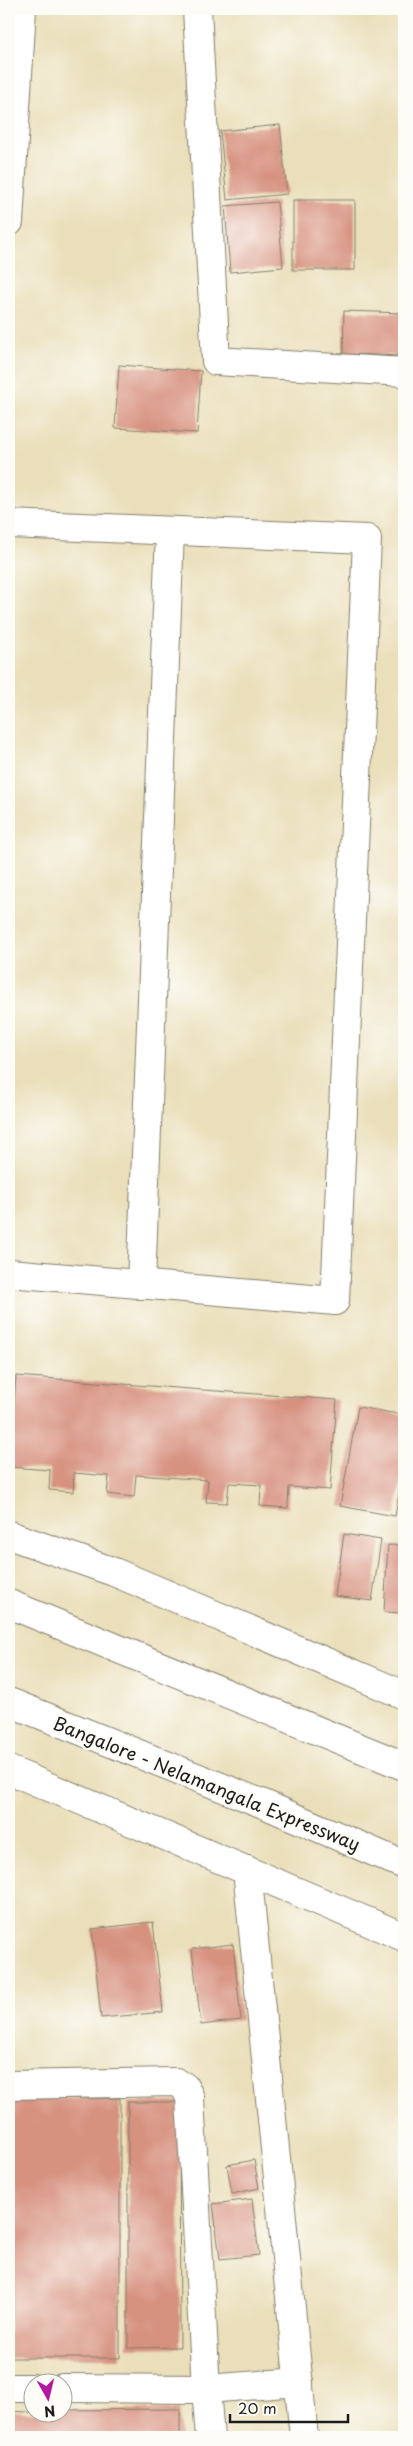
<svg xmlns="http://www.w3.org/2000/svg" width="413" height="2446" font-family="'Playpen Sans',sans-serif">
	<rect width="100%" height="100%" fill="#fdfcf7"/>
	<filter id="ink" filterUnits="userSpaceOnUse"><feTurbulence type="fractalNoise" baseFrequency=".02" numOctaves="2"/><feDisplacementMap in="SourceGraphic" scale="10" xChannelSelector="R" yChannelSelector="G"/><feConvolveMatrix kernelMatrix="1 2 1 2 8 2 1 2 1" color-interpolation-filters="sRGB"/></filter>
	<filter id="wash" filterUnits="userSpaceOnUse"><feTurbulence type="fractalNoise" baseFrequency=".0096" numOctaves="4" result="noise"/><feDisplacementMap in="SourceGraphic" scale="20" xChannelSelector="R" yChannelSelector="G"/><feGaussianBlur stdDeviation="1.12" result="paint"/><feColorMatrix in="noise" values="0 0 0 0 0 0 0 0 0 0 0 0 0 0 0 0 0 1.4 0 .05"/><feComposite in="paint" operator="in"/></filter>
	<g filter="url(#wash)">
		<rect width="100%" height="100%" fill="#eadfba"/>
		<g id="blocks">
			<g fill="#d7917f">
				<polygon points="280,125 287,194 227,200 220,131"/>
				<rect x="293" y="200" width="62" height="70"/>
				<polygon points="277,202 283,267 230,272 225,206"/>
				<polygon points="344,311 404,313 404,356 343,354"/>
				<polygon points="119,365 201,371 197,433 115,428"/>
				<polygon points="16,1376 337,1400 330,1490 289,1487 288,1508 260,1506 261,1485 229,1483 227,1503 206,1502 208,1480 136,1475 134,1497 107,1494 109,1476 74,1473 73,1492 49,1490 50,1470 9,1467"/>
				<polygon points="358,1407 404,1415 404,1465 395,1516 340,1506"/>
				<polygon points="344,1534 381,1540 372,1601 335,1596"/>
				<polygon points="388,1545 404,1546 404,1613 384,1612"/>
				<polygon points="9,1905 13,1905 10,1950 9,1950"/>
				<polygon points="153,1922 163,2012 101,2018 92,1929"/>
				<polygon points="233,1944 241,2020 201,2025 192,1949"/>
				<polygon points="120,2098 120,2358 9,2358 9,2099"/>
				<polygon points="128,2102 179,2102 180,2347 128,2348"/>
				<polygon points="254,2160 259,2188 232,2194 227,2165"/>
				<polygon points="252,2199 259,2255 220,2259 213,2204"/>
				<polygon points="180,2409 180,2437 9,2437 9,2411 62,2414 62,2410"/>
			</g>
		</g>
	</g>
	<g filter="url(#ink)">
		<use href="#blocks" fill-opacity="0" stroke="#837e6b" stroke-width="1"/>
		<g fill="none" stroke-linecap="round" stroke-linejoin="round">
			<g stroke="#837e6b" stroke-width="30">
				<g id="minor">
					<polyline points="197,9 216,361 404,372"/>
					<polyline points="9,222 22,9"/>
					<polyline points="9,524 367,539 335,1301 9,1273"/>
					<polyline points="141,1285 170,531"/>
					<polyline points="9,1535 114,1572 404,1695"/>
					<polyline points="9,1770 404,1937"/>
					<polyline points="247,1870 304,2437"/>
					<polyline points="9,2085 176,2082 185,2087 190,2098 206,2389 299,2382"/>
					<polyline points="9,2388 32,2388"/>
					<polyline points="62,2388 206,2389 210,2437"/>
				</g>
			</g>
			<g stroke="#837e6b" stroke-width="30">
				<g id="highway">
					<polyline points="9,1604 404,1766"/>
					<polyline points="9,1702 266,1805 404,1865"/>
				</g>
			</g>
			<use href="#minor" stroke="#fff" stroke-width="28"/>
			<use href="#highway" stroke="#fff" stroke-width="28"/>
		</g>
	</g>
	<g text-anchor="middle" dominant-baseline="central" stroke-width="5" stroke-linejoin="round" paint-order="stroke">
		<g font-size="18" fill="#1c1c1c" stroke="#fdfcf7">
			<text transform="translate(207 1783) rotate(22)">Bangalore - Nelamangala Expressway</text>
		</g>
	</g>
	<rect width="413" height="2446" fill="none" stroke="#fdfcf7" stroke-width="30"/>
	<g transform="translate(48 2398) rotate(172)"><circle r="24" fill="#fdfcf7" stroke="#a3a29f"/>
	<path d="M0-4L9 19L0 12L-9 19Z" fill="#b5179e"/>
	<text y="-8" font-size="14" font-weight="bold" text-anchor="middle" fill="#1c1c1c">N</text>
	</g>
	<path d="M230 2414v8h118v-8" fill="none" stroke="#1c1c1c" stroke-width="2.5"/>
	<text x="238" y="2414" font-size="15" fill="#1c1c1c" stroke="#fdfcf7" stroke-width="4" paint-order="stroke">20 m</text>
</svg>
